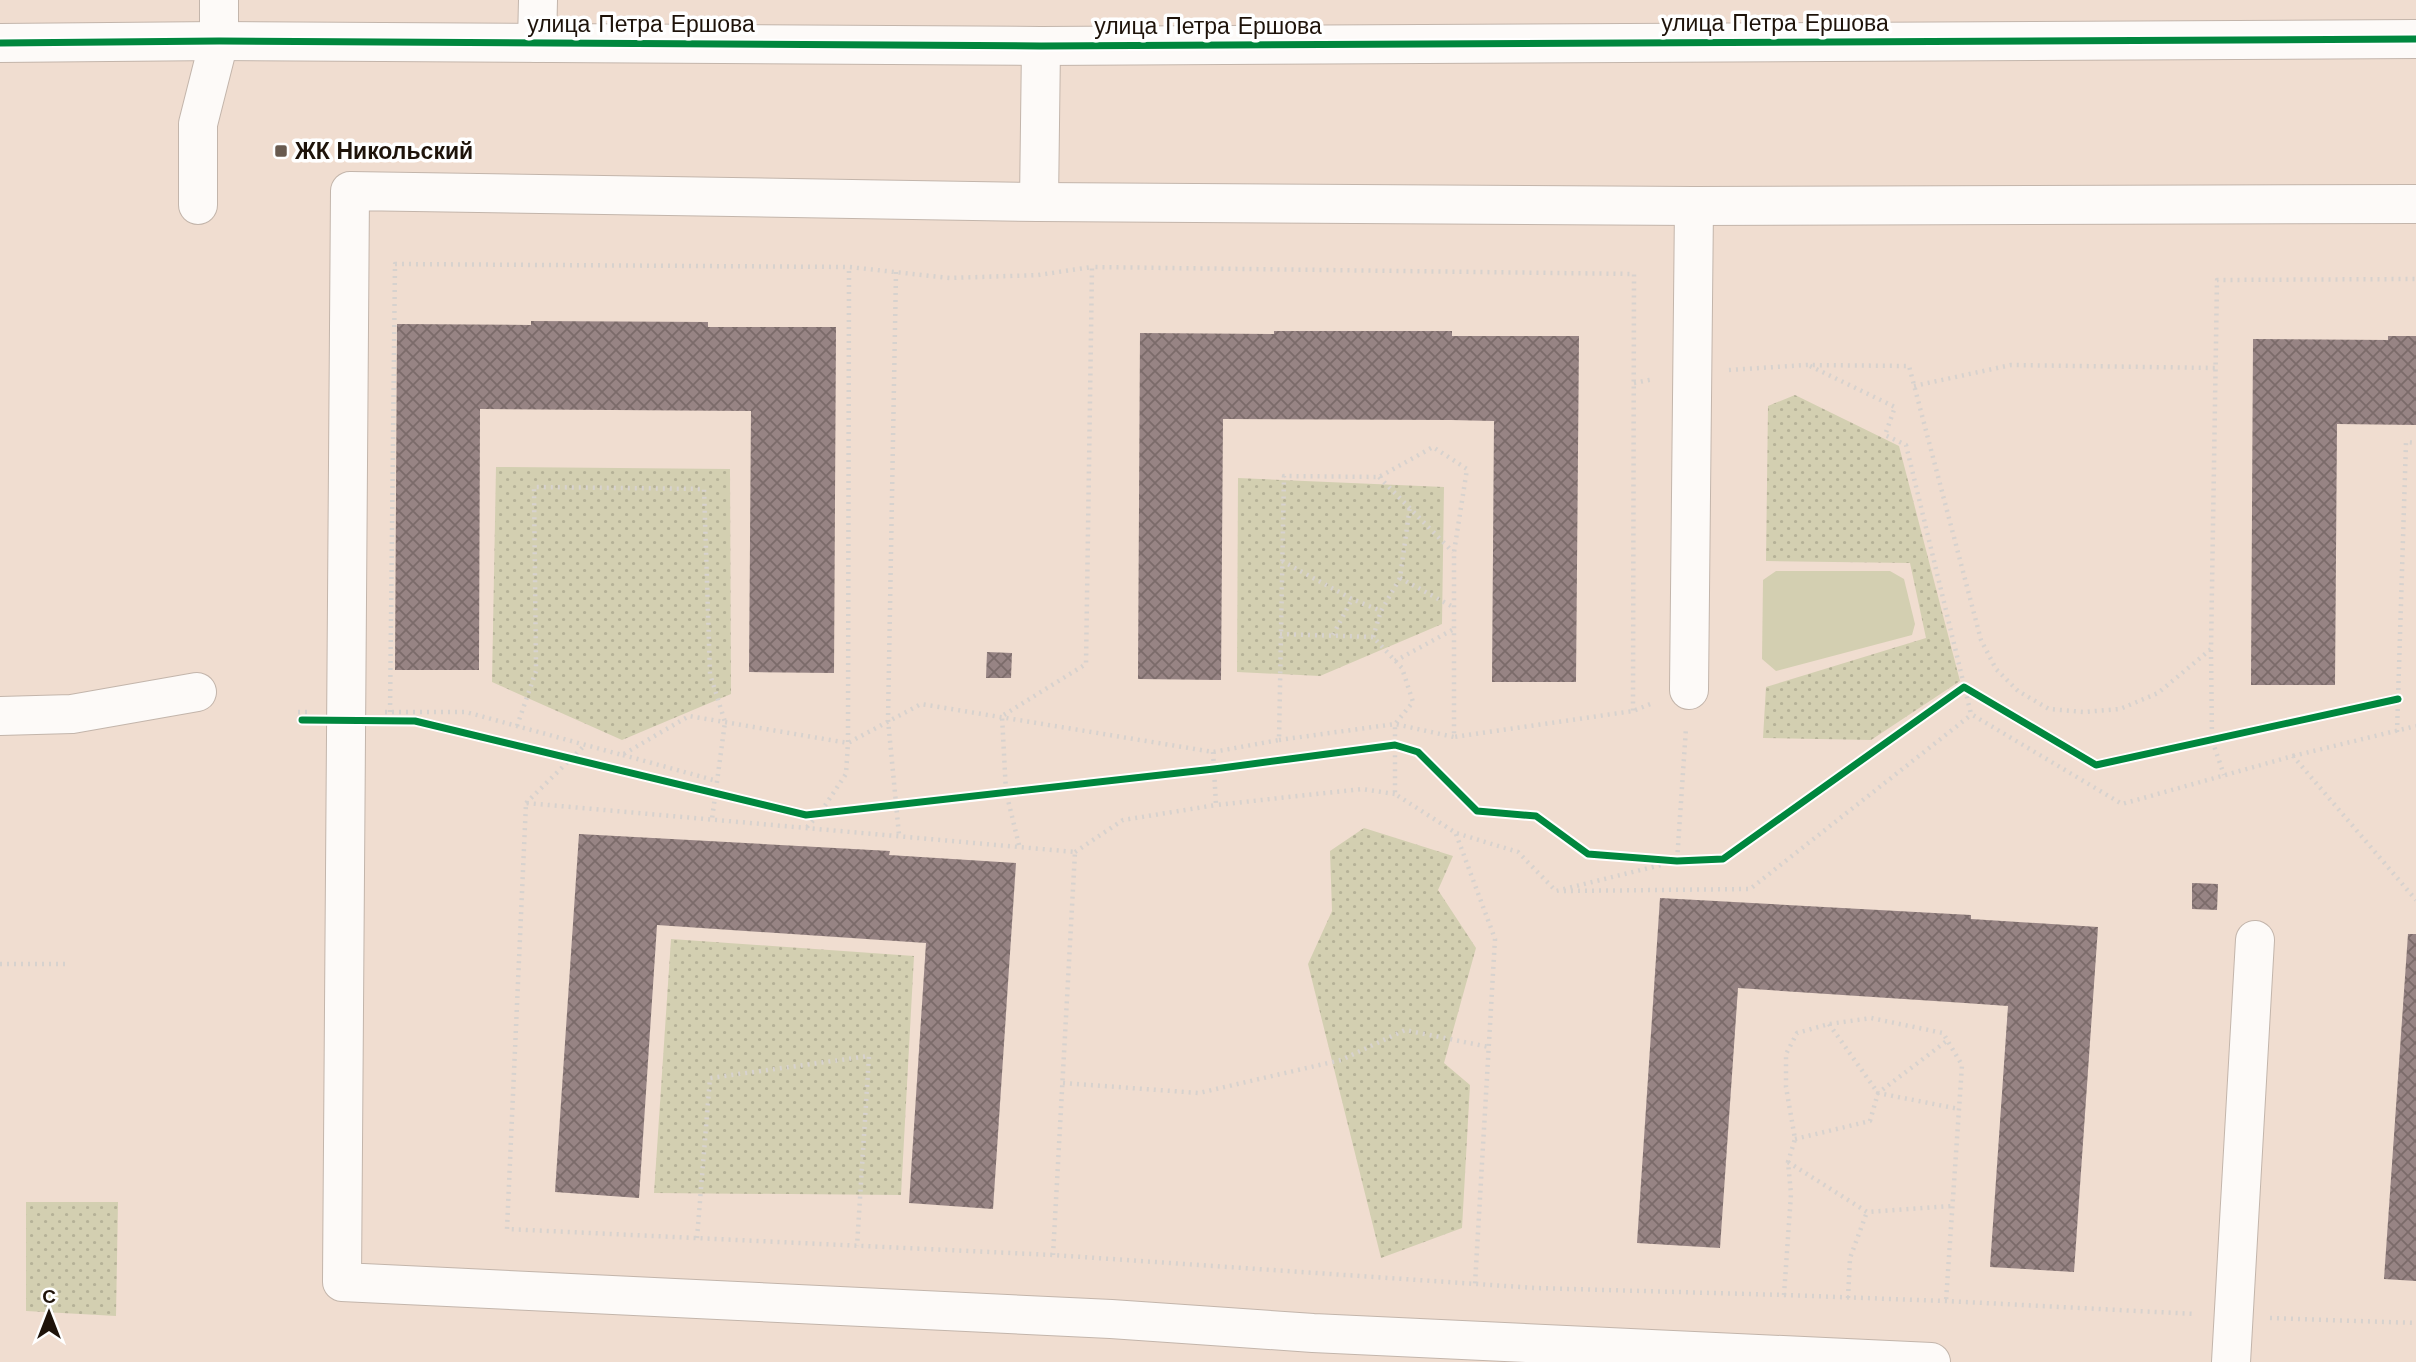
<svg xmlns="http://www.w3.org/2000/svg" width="2416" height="1362" font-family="'Work Sans',sans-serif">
	<defs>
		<pattern id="park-dots" width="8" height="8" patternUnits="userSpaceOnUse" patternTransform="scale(1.75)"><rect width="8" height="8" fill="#d3cfb1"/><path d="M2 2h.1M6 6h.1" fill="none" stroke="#b5b197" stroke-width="1.8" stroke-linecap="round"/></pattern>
		<pattern id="building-cross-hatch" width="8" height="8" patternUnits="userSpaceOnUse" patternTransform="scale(1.75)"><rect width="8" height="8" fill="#978484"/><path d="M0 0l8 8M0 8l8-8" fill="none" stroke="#7b6b6a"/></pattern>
	</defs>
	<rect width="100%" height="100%" fill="#f0ddd0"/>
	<polygon fill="#d3cfb1" points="1776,571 1890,571 1904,579 1915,624 1912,635 1776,671 1762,659 1763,580"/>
	<g fill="url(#park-dots)">
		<polygon points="1795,395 1899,446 1960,681 1871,740 1763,738 1766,687 1926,638 1910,563 1766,561 1768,406"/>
		<polygon points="496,467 730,469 731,694 622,740 492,682"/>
		<polygon points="1238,478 1444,487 1442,624 1320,676 1237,672"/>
		<polygon points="1364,828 1453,856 1438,890 1476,948 1444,1063 1470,1085 1462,1228 1381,1258 1308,964 1332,911 1330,851"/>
		<polygon points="671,939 914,956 901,1195 654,1193"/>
		<polygon points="26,1202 118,1202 116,1316 26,1311"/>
	</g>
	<g fill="url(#building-cross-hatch)">
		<polygon points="531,321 708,322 708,327 836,327 834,673 749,672 751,411 480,409 479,670 395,670 397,324 531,325"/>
		<polygon points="1274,331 1452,331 1452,336 1579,336 1576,682 1492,682 1494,421 1451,420 1223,419 1221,680 1138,679 1140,333 1274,334"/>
		<polygon points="2388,336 2416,336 2416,425 2337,424 2335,685 2251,685 2253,339 2388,340"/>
		<polygon points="987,652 1012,653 1011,678 986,678"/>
		<polygon points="579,834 890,851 889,855 1016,863 993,1209 909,1203 926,943 657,925 639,1198 555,1192"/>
		<polygon points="2192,883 2218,884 2217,910 2192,909"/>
		<polygon points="1660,898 1971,915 1971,919 2098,927 2074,1272 1990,1267 2008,1006 1965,1003 1738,988 1720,1248 1637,1243"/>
		<polygon points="2408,934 2416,934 2416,1281 2384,1279"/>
	</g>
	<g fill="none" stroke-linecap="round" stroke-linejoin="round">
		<g stroke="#c3b5ab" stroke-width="40">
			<g id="minor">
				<polyline points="0,43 219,41 1041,46 2416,39"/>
				<polyline points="537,43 538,0"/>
				<polyline points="1039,202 1041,46"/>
				<polyline points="198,205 198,124 219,41 219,0"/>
				<polyline points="1689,690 1694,206"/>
				<polyline points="0,716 72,714 197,692"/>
				<polyline points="1931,1362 1313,1333 1111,1319 342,1282 350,191 1039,202 1694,206 2416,204"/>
				<polyline points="2231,1362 2255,940"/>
			</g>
		</g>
		<g stroke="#d7d2ce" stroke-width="4.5" stroke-dasharray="2 5" stroke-linecap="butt">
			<polyline points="896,272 888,720 899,835"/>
			<polyline points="1810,366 1895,407 1885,435 1906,445 1971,714 2122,804 2293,756 2416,900"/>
			<polyline points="1729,370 1806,365 1909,366 1981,640 1996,669 2018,691 2049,709 2084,712 2120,709 2158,693 2211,649 2217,280 2416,279"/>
			<polyline points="1634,383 1654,379"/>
			<polyline points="1914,386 2011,365 2216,368"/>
			<polyline points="1379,477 1453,552"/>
			<polyline points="1282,561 1352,599 1381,611"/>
			<polyline points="1400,578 1453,607"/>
			<polyline points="1280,634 1373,637 1402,668 1413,702 1395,724 1395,794 1456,833 1518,852 1556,891 1677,861 1686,728"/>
			<polyline points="1333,635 1352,599"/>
			<polyline points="1373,637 1381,611 1400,578 1410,506"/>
			<polyline points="2211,650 2212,740 2224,775"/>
			<polyline points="1395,661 1454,629"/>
			<polyline points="298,712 310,712"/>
			<polyline points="385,712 466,712 622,755 689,716 848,743 921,704 1213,752 1279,740 1284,476 1379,477 1433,447 1467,469 1454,552 1454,737 1633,711 1653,703"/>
			<polyline points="390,712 395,264 849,267 950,278 1038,275 1092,267"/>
			<polyline points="517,726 536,671 534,487 704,489 710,674 725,722 712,819"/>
			<polyline points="2397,732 2406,442 2416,443"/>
			<polyline points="1279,740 1395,724 1454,737"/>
			<polyline points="1213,752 1216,805 1362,789 1395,794"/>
			<polyline points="623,755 717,781"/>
			<polyline points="2293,756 2416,726"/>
			<polyline points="526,803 585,745"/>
			<polyline points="807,827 820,813 846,774 848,743 849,267"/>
			<polyline points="1456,834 1495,939 1475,1284"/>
			<polyline points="1019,845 1006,792 1002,716 1086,664 1092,267 1634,274 1633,711"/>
			<polyline points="1075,852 1123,820 1216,805"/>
			<polyline points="1564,891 1750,889 1971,715"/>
			<polyline points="0,964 68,964"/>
			<polyline points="1829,1024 1878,1093 1959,1109"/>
			<polyline points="1063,1083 1199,1093 1341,1060 1405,1030 1489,1047"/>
			<polyline points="1795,1139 1870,1121 1878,1093 1948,1040"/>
			<polyline points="1788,1162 1867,1212 1952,1206"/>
			<polyline points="697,1238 710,1078 869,1056 857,1246"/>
			<polyline points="1053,1255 1075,852 526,803 507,1229 1053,1255 1535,1288 1784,1295 1791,1194 1788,1162 1795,1139 1786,1087 1786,1054 1797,1033 1829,1024 1871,1018 1943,1033 1962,1065 1946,1301"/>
			<polyline points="1784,1295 1946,1301 2195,1314"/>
			<polyline points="1848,1298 1850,1258 1867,1212"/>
			<polyline points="2270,1318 2416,1323"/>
		</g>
		<use href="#minor" stroke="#fdfaf8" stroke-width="38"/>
		<g stroke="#fff" stroke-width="11">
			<g id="cycleway">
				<polyline points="0,43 219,41 1041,46 2416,39"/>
				<polyline points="302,720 415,721 806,815 1214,769 1395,745 1418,752 1477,811 1536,816 1588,854 1677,861 1723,859 1964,687 2096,765 2398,699"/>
			</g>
		</g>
		<use href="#cycleway" stroke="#00873e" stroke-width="7"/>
	</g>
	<rect fill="#685a4f" stroke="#fff" stroke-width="2.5" x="274" y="144" width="14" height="14" rx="3.5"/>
	<g text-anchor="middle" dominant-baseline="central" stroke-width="7" stroke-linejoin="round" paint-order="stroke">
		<g font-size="23" fill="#1e130a" stroke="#fff">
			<text x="1775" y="23">улица Петра Ершова</text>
			<text x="641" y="24">улица Петра Ершова</text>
			<text x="1208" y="26">улица Петра Ершова</text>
		</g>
		<g font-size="23" font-weight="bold" fill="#1e130a" stroke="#fff" text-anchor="start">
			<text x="295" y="151">ЖК Никольский</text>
		</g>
	</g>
	<g transform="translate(49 1313)" stroke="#ffffff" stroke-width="5" paint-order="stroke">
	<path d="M0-5L12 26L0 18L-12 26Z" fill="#1e130a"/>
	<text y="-10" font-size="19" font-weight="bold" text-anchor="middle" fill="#1e130a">С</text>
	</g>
</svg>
